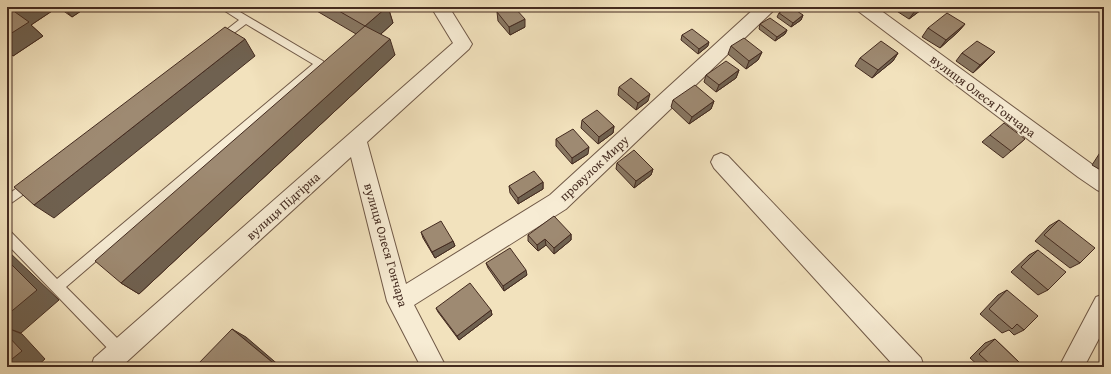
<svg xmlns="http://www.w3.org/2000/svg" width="1111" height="374" font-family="'Gentium Book Plus',serif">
	<rect width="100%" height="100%" fill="#f2e2bd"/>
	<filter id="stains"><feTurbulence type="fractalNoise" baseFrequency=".005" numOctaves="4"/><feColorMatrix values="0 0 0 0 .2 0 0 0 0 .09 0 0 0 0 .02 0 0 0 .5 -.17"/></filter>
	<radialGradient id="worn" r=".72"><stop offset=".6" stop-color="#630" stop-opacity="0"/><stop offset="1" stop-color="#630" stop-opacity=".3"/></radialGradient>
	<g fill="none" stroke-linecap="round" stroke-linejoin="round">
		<g stroke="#705947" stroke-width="2">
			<g id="service">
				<polygon points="225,7 236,7 235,9 323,61 325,64 66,287 125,346 126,351 125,356 120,357 115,356 7,244 7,231 11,232 57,279 313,64 246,24 222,42 216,42 214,40 216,38 239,20 225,11 223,9"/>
				<polygon points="30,179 34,181 35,184 34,187 7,206 7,195"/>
			</g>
		</g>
		<g stroke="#705947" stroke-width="2">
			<g id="minor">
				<polygon points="431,7 449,7 472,44 469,49 367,142 406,284 550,195 756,7 776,7 773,11 566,209 414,305 446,367 421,367 391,309 387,301 351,157 121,367 91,367 94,358 453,43"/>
				<polygon points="855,7 876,7 1104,173 1104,193 1097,190 1078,177 858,11"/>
				<polygon points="721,153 728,156 921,358 924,367 895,367 714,168 711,162 714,156"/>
				<polygon points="1104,294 1104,329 1084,367 1059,367 1096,297"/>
			</g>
		</g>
		<use href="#service" fill="#f7ecd4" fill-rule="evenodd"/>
		<use href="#minor" fill="#f7ecd4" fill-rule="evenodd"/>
	</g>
	<g fill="#887762" stroke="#442b20">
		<polygon points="7,7 87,7 72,17 58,7 31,25 43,36 13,56 7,51"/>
		<polygon points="310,7 388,7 393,23 381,34 395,55 139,294 121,283 356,34"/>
		<polygon points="744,7 754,7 748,10"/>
		<polygon points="893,7 925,7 909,19 892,8"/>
		<polygon points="497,12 525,27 510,35 498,21"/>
		<polygon points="779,13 803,15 801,20 791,27 777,17"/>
		<polygon points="760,24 787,30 785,34 775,41 759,29"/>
		<polygon points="965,24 958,32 940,48 922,37 928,28"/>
		<polygon points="682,35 708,46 698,54 681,40"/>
		<polygon points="731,46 762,52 758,60 746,69 728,54"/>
		<polygon points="898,53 893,61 872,78 855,66 860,58"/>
		<polygon points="962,53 987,60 973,73 956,61"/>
		<polygon points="739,70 736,78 716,92 704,82 706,75"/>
		<polygon points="619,87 648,101 636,110 618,95"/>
		<polygon points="673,100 714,101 711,109 689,124 671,107"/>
		<polygon points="1104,109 1104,118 1100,116"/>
		<polygon points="582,120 614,126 613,133 598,144 581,128"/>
		<polygon points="990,135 1025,139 1003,158 982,142"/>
		<polygon points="556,139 588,154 572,164 556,146"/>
		<polygon points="1104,148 1104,172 1092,165 1101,151"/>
		<polygon points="617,163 653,169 651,175 634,188 616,169"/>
		<polygon points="543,182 543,189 518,204 510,193 509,186"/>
		<polygon points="1059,220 1080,263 1070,268 1035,241 1049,226"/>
		<polygon points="421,232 453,241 455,246 435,258 423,238"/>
		<polygon points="571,234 571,240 554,254 546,245 538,251 528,241 528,235"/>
		<polygon points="1038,250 1048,290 1038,295 1011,272 1029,255"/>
		<polygon points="486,263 527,275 504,291 488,268"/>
		<polygon points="1007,290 1024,330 1014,335 1009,330 1002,333 980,314 998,295"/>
		<polygon points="436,308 491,310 492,315 459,340 438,312"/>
		<polygon points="995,339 1024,367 980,367 970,358 985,343"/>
	</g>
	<g fill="#6f6150" stroke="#442b20">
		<polygon points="23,7 58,7 31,25 43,36 13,56 7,50 7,36 15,12"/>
		<polygon points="63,7 87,7 72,17"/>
		<polygon points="206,7 211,7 207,10"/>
		<polygon points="387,7 388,7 393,23 372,42 365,26"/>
		<polygon points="750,7 754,7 748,10"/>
		<polygon points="919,7 925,7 909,19 915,11"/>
		<polygon points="803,15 801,20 791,27 793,23"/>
		<polygon points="525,19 525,27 510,35 509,27"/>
		<polygon points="965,24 958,32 940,48 946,40"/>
		<polygon points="787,30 785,34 775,41 777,37"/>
		<polygon points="245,39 255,56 54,218 34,205"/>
		<polygon points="390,39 395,55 139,294 121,283"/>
		<polygon points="709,42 708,46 698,54 699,49"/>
		<polygon points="762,52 758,60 746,69 749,61"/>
		<polygon points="995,52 987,60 973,73 980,65"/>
		<polygon points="898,53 893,61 872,78 878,70"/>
		<polygon points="739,70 736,78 716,92 719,85"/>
		<polygon points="650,94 648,101 636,110 638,103"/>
		<polygon points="714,101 711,109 689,124 692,117"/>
		<polygon points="614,126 613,133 598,144 599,137"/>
		<polygon points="589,147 588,154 572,164 572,158"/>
		<polygon points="653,169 651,175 634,188 636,181"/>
		<polygon points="543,182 543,189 518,204 518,198"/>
		<polygon points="571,234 571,240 554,254 554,248"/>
		<polygon points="545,239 546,245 538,251 537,245"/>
		<polygon points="453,241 455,246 435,258 432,252"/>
		<polygon points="7,250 59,300 21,333 7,328"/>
		<polygon points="526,270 527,275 504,291 503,286"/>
		<polygon points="491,310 492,315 459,340 457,336"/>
		<polygon points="7,328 22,334 45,359 36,367 7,367"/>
		<polygon points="232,329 246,337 281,367 278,367"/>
	</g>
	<g fill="#9e8a72" stroke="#442b20">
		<polygon points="7,7 23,7 15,12 29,22 7,36"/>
		<polygon points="332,7 387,7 365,26"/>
		<polygon points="509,7 514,7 525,19 509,27 497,12"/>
		<polygon points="788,7 791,7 803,15 793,23 779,13"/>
		<polygon points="909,7 919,7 915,11"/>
		<polygon points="947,13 965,24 946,40 928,28"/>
		<polygon points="770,18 787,30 777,37 760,24"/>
		<polygon points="365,26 390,39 121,283 95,261"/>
		<polygon points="225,27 245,39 34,205 14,187"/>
		<polygon points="692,29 709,42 699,49 682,35"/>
		<polygon points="744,38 762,52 749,61 731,46"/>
		<polygon points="881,41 898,53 878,70 860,58"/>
		<polygon points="977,41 995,52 980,65 962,53"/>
		<polygon points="726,61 739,70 719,85 706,75"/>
		<polygon points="631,78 650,94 638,103 619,87"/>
		<polygon points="695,85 714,101 692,117 673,100"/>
		<polygon points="597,110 614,126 599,137 582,120"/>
		<polygon points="1004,123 1025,139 1011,151 990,135"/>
		<polygon points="573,129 589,147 572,158 556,139"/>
		<polygon points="634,150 653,169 636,181 617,163"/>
		<polygon points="534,171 543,182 518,198 509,186"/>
		<polygon points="554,216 571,234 554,248 545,239 537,245 528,235"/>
		<polygon points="1059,220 1095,248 1080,263 1044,235"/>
		<polygon points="441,221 453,241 432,252 421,232"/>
		<polygon points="510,248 526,270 503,286 486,263"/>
		<polygon points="1038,250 1066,272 1048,290 1021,267"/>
		<polygon points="7,260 37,290 7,315"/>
		<polygon points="470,283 491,310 457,336 436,308"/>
		<polygon points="1007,290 1038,316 1024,330 1017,324 1012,329 989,309"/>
		<polygon points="232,329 278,367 200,367 197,365"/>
		<polygon points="7,335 22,351 7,363"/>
		<polygon points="995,339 1024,367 993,367 979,354"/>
	</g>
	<g text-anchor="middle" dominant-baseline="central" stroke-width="3.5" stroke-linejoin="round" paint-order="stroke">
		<g font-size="13" fill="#442b20" stroke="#f7ecd4">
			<text transform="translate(983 96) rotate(37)">вулиця Олеся Гончара</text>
			<text transform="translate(594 168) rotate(-43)">провулок Миру</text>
			<text transform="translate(283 206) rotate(-42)">вулиця Підгірна</text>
			<text transform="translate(386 245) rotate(74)">вулиця Олеся Гончара</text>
		</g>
	</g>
	<rect width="1111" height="374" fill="none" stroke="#f2e2bd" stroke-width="24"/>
	<rect x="8" y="8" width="1095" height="358" fill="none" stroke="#442b20" stroke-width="2"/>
	<rect x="12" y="12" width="1087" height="350" fill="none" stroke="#442b20"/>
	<rect width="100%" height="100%" filter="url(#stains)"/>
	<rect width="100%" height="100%" fill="url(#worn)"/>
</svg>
